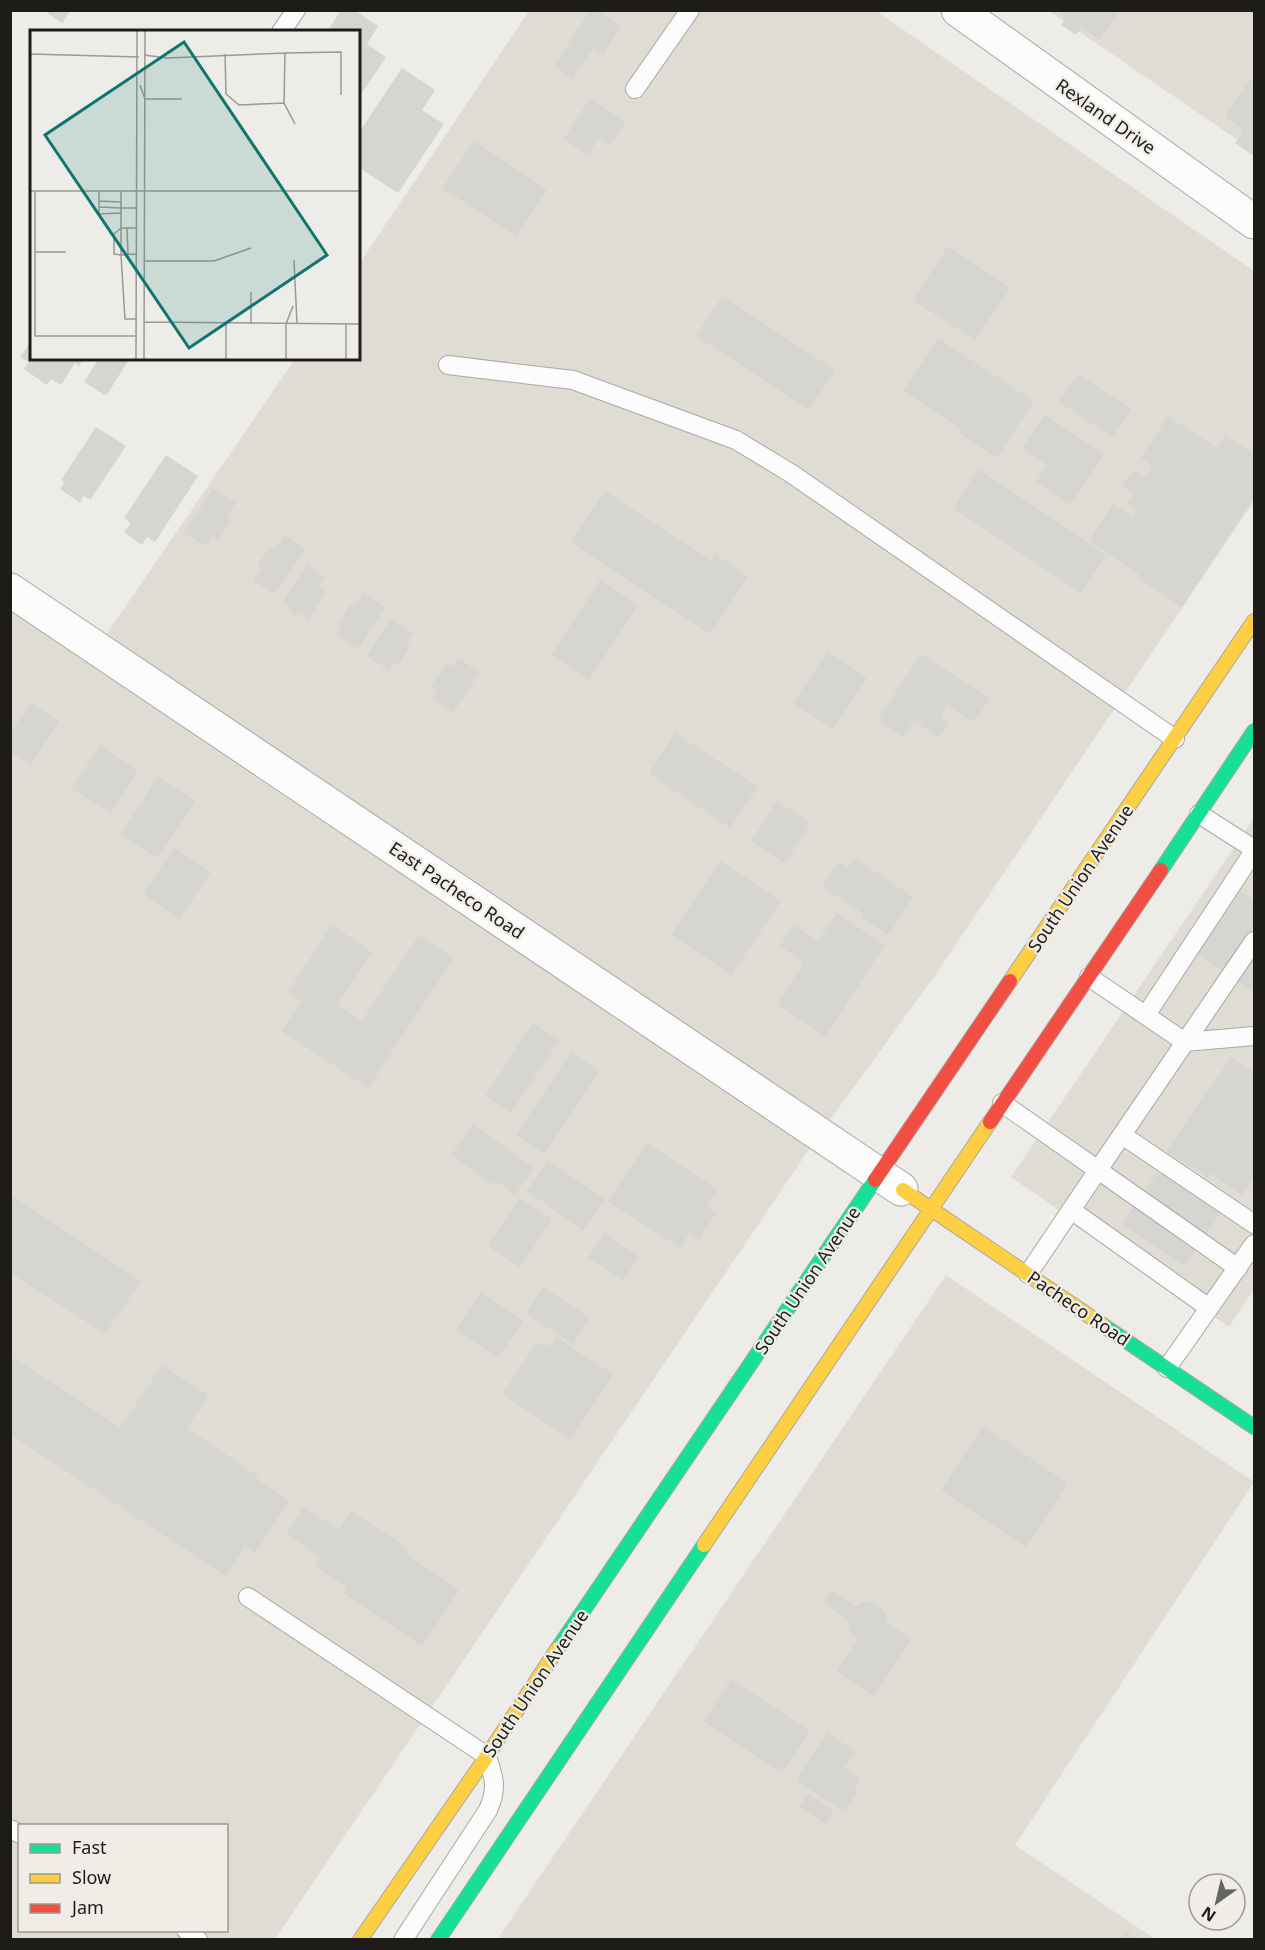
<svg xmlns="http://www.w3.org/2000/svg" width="1265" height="1950" font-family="'Noto Sans',sans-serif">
	<rect width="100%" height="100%" fill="#edece8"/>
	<g fill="#dfdcd3" fill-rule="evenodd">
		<path d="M529,11H876L1254,271V501L936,974L814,1142L275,1939H11L10,596L97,648L295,359L358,358L359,264ZM20,1826H226V1930H20Z"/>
		<polygon points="1049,11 1254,11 1254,151"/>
		<polygon points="1254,818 1254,1289 1229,1327 1011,1177"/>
		<polygon points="946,1275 1254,1482 1015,1845 1155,1939 497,1940"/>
	</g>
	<g fill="#d6d5d2">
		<polygon points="43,10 71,10 62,23"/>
		<polygon points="341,10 354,10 378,26 367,44 386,57 358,99 358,32 327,32"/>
		<polygon points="590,10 598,10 621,26 603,54 593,48 572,79 554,66"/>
		<polygon points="1056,10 1120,10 1100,40 1081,27 1076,35 1061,25 1066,17"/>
		<polygon points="402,68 435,90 422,110 444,124 398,193 358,167 358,134"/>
		<polygon points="1250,80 1254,83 1254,156 1235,143 1244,130 1225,117"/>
		<polygon points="590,98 626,122 610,145 599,138 588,155 564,139"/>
		<polygon points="474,141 547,190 516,236 442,188"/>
		<polygon points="948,246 1010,288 975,340 913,300"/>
		<polygon points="722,296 835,370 809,410 696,336"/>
		<polygon points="938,338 1034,401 997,458 959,433 961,429 903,391"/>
		<polygon points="32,340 32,358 84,358 79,366 75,363 61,385 51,379 47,385 24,369 29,362 20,357"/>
		<polygon points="99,358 130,358 106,396 84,382"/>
		<polygon points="1078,374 1131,409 1112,437 1059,402"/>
		<polygon points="1045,415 1104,454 1070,505 1036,482 1047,465 1022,449"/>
		<polygon points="1168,416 1217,448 1225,435 1254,454 1254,497 1182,607 1137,577 1139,574 1089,541 1113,504 1132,516 1136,510 1127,503 1133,494 1122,486 1133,470 1145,477 1152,466 1141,458"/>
		<polygon points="96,427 126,446 90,500 84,496 80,503 60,489 65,482 61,480"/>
		<polygon points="166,455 198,476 155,542 147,537 142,545 124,532 131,523 124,518"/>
		<polygon points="978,469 1106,555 1081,593 953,508"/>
		<polygon points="213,489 236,503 227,516 232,519 218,540 212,536 205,546 184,532"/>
		<polygon points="605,491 711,561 715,554 748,576 710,634 571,542"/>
		<polygon points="284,535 305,549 275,594 253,580 261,569 257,566 270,547 274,550"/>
		<polygon points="307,565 325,577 319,587 326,592 308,619 298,612 296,616 289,611 292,608 283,602"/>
		<polygon points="600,580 638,605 589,680 551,655"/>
		<polygon points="364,593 385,607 358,649 336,635 342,627 338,624 350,605 354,607"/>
		<polygon points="391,619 413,633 406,643 411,645 398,666 393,663 389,670 367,656"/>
		<polygon points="827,652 867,678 833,729 793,703"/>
		<polygon points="921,654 990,699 974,722 947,705 940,717 949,723 939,738 914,721 903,737 877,721"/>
		<polygon points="458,658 480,672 453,713 433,699 438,692 431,687 446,663 452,667"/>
		<polygon points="31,703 59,721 30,765 10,751 10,733"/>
		<polygon points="675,733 758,787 730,828 649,774"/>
		<polygon points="100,746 138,771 111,813 72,788"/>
		<polygon points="158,777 195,801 157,858 121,834"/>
		<polygon points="777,801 811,823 785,863 751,841"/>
		<polygon points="174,848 211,872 180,918 143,894"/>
		<polygon points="855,858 913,897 888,935 860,916 862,913 822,887 838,862 848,868"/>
		<polygon points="720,861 781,901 732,974 671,935"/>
		<polygon points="1238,889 1254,901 1254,992 1195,952"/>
		<polygon points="837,913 885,945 825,1036 777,1004 804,963 780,946 794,925 818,941"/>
		<polygon points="332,925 372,952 337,1005 362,1021 419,935 454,958 368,1088 282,1031 302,1001 288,992"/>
		<polygon points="533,1023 560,1040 511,1113 485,1096"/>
		<polygon points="571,1052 599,1071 544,1154 516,1135"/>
		<polygon points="1231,1057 1254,1073 1254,1177 1242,1195 1210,1173 1207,1177 1167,1151"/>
		<polygon points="473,1124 534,1168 515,1195 496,1181 493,1185 451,1155"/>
		<polygon points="647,1143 718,1190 707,1206 716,1213 699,1239 690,1232 680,1248 608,1201"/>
		<polygon points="548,1160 605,1200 583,1230 527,1191"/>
		<polygon points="1161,1167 1223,1209 1185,1266 1122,1224"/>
		<polygon points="10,1195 141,1281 105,1334 10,1272"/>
		<polygon points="520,1198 552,1219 520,1267 488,1246"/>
		<polygon points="604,1234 639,1257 623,1280 588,1257"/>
		<polygon points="543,1287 590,1318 573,1344 526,1314"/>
		<polygon points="481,1293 523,1321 498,1358 456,1330"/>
		<polygon points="556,1337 613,1374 570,1439 502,1394 536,1343 540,1346 543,1342 549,1347"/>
		<polygon points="14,1358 120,1428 162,1365 209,1395 187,1428 258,1476 256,1479 289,1501 255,1553 245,1546 225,1576 10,1434 10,1362"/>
		<polygon points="983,1426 1068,1483 1026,1547 941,1490"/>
		<polygon points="304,1507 339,1530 351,1511 408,1548 405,1553 459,1590 422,1646 343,1593 347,1587 315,1566 321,1558 286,1534"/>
		<polygon points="832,1590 856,1606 862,1603 871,1602 882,1609 886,1614 886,1622 911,1639 873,1696 837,1671 858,1640 853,1636 850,1630 848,1620 824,1603"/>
		<polygon points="731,1679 810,1731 782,1773 704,1721"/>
		<polygon points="828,1733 856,1752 844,1768 860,1779 854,1789 857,1792 844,1811 796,1780"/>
		<polygon points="808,1794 834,1811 825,1824 799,1807"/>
		<polygon points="1125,1931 1138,1940 1119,1940"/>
	</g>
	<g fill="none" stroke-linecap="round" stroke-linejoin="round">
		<g stroke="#a9a8a5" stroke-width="20">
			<g id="lane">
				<polyline points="281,32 296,10"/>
				<polyline points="635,89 690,10"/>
				<polyline points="448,365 573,380 736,440 792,474 1175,739"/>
				<polyline points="1199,814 1254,849"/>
				<polyline points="1089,977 1185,1042 1254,1036"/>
				<polyline points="1146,1015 1254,851"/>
				<polyline points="1002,1103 1098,1170 1254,941"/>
				<polyline points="1122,1135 1254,1224"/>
				<polyline points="1071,1210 1209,1308"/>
				<polyline points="1028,1274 1098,1170 1238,1268"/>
				<polyline points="1167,1368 1254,1244"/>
				<path d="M248,1597L487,1756C494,1778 498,1788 488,1810L403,1940"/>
				<polyline points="10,1829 20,1834"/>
				<polyline points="186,1930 198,1940"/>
			</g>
		</g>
		<g stroke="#a9a8a5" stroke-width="35">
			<g id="street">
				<polyline points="958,10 1254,222"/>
				<polyline points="10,590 901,1189"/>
			</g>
		</g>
		<g stroke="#a9a8a5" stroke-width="16">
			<g id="fast">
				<polyline points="1161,870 1254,731"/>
				<polyline points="1104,1326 1254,1427"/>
				<polyline points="558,1648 875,1180"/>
				<polyline points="438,1940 704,1545"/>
			</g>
		</g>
		<g stroke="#a9a8a5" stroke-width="16">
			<g id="slow">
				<polyline points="1010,981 1254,621"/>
				<polyline points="903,1190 1104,1326"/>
				<polyline points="704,1545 990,1122"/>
				<polyline points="360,1940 487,1756 558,1648"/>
			</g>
		</g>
		<g stroke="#a9a8a5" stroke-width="16">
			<g id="jam">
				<polyline points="990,1122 1161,870"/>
				<polyline points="875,1180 1010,981"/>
			</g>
		</g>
		<use href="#lane" stroke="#fcfcfc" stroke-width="18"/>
		<use href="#street" stroke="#fcfcfc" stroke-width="33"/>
		<use href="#fast" stroke="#16e098" stroke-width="14"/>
		<use href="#slow" stroke="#ffcf43" stroke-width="14"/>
		<use href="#jam" stroke="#f24e42" stroke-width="14"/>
	</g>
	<g text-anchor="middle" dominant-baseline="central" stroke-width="4.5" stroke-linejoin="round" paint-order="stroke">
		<g font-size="18" fill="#1d1c19" stroke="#efede6">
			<text transform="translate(1106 116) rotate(35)">Rexland Drive</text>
			<text transform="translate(1080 878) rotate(-56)">South Union Avenue</text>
			<text transform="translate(457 890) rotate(34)">East Pacheco Road</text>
			<text transform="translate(807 1280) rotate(-56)">South Union Avenue</text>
			<text transform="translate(1079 1308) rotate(34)">Pacheco Road</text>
			<text transform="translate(535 1683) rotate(-56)">South Union Avenue</text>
		</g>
	</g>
	<g transform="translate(30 30)">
		<rect width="330" height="330" fill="#edece8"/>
		<path fill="none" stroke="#9a9995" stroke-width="1.5" d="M255,23L311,22V65M0,24L109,27M195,24L196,64L209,75L254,73M114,25L137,28L255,23L254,73L265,94M110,55L115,69H152M0,161H330M5,161V306H106M69,161V184L91,183M69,171L91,172M69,177L91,178V161M97,198L98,224M106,198H91L84,204V224L91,225V178H107M5,222H36M264,230L267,294M114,231H184L221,218M106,289H95L91,225L106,224M114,292L330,294M221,294V262M106,329L107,1M114,329L115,1M196,329V294M256,329V294L263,276M316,329V294"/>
		<path fill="#0f766e" fill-opacity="0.15" stroke="#0f766e" stroke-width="3" d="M154,12L297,225L159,318L15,105Z"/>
		<rect width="330" height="330" fill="none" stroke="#1d1c19" stroke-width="3"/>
	</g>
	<rect width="1265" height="1950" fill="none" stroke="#1d1c19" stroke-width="24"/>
	<rect x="18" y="1824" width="210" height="108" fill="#efede6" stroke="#9b9994" stroke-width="1.5"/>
	<rect x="30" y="1844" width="30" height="9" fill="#16e098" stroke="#9b9994" stroke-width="1.5"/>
	<text x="72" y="1854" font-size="18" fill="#1d1c19">Fast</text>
	<rect x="30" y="1874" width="30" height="9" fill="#ffcf43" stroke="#9b9994" stroke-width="1.5"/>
	<text x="72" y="1884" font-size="18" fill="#1d1c19">Slow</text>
	<rect x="30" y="1904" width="30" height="9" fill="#f24e42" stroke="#9b9994" stroke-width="1.5"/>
	<text x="72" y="1914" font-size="18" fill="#1d1c19">Jam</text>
	<g transform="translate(1217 1902) rotate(214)"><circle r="28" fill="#efede6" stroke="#9b9994" stroke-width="1.5"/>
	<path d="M0-4.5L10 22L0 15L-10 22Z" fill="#666561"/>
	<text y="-9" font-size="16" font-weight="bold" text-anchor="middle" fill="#1d1c19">N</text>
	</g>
</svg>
